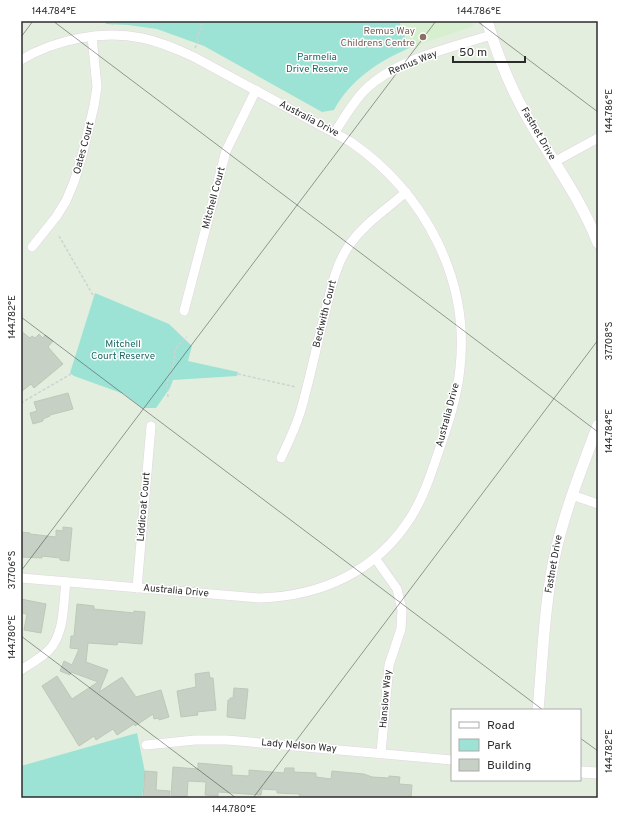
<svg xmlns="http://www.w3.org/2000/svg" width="619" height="819" font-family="Overpass,sans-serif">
	<rect width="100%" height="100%" fill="#e3eedf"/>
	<polygon fill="#d5efcf" points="399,21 472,21 473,26 409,48"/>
	<g fill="#9de3d5">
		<path d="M105,21H399L409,48C378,62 351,79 334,110L322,112L204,46L157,29L128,25L106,24Z"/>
		<polygon points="95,293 169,324 192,346 188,361 238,372 237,376 173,380 170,388 156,408 142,408 124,394 74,376 70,373"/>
		<polygon points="137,733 145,772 142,798 21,798 21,766"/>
	</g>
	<g fill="#c6d0c4" stroke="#bcc9b8">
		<polygon points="21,331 30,338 32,336 35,338 39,334 43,338 45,335 53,341 48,347 63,364 34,388 31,384 21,392"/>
		<polygon points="68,393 73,409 50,415 50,416 43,419 43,421 33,424 30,413 37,411 34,402"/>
		<polygon points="63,527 72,528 69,561 60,560 60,558 42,556 42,558 21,557 21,532 30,533 30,534 56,537 56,530 63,531"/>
		<polygon points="21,599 46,604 41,633 24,630 27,614 21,613"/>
		<polygon points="77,604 94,606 94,609 134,613 134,611 145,612 142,644 118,642 117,645 88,643 86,662 108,670 99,692 122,677 136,697 161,690 169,717 159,720 159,718 154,719 153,714 135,726 134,724 117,735 113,729 96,740 94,736 79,746 42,686 57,676 72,699 98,682 71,672 70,675 60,671 64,661 72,665 79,649 70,648 71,636 74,636"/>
		<polygon points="209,672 210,678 213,678 216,710 197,712 198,715 181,717 177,691 196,687 195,674"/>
		<polygon points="234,688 248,689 245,719 227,717 228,700 230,700 230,698 233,698"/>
		<polygon points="198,763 232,766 232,775 249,776 249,770 284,773 285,768 294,768 294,772 316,773 316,777 331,779 332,771 364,774 372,777 389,778 389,776 400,777 399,784 412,785 411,798 299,798 300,794 277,793 277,790 262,789 261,795 218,792 218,796 205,795 206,782 188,781 187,797 171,796 173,767 198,769"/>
		<polygon points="145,771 157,772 156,790 170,791 169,798 143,798"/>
	</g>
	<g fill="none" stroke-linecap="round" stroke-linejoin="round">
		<g stroke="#e4d4e4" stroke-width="10">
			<g id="minor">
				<path d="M21,60C56,39 102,30 142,38C161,42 177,49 194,57L351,142C424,193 470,278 460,368C457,399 447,427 437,456C430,477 423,498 411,517C377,571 322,596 260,598L21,578"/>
				<path d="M335,132C344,118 353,102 365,90C396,59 451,48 491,35"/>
				<polyline points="554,162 598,138"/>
				<polyline points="32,247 56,217 66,201 74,182 82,156 94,106 97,87 92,37"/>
				<polyline points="184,311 226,151 256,90"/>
				<path d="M281,458C288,443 295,429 300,413C309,383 315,352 323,321C330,295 334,266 350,244C365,223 387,209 406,192"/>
				<polyline points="572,495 598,504"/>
				<polyline points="375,558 397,589 402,610 401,629 389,665 381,753"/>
				<polyline points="137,588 151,426"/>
				<path d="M21,670C30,664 41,658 49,650C65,633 63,604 66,582"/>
				<polyline points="146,745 195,740 227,740 452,760"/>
			</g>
		</g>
		<g stroke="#e4d4e4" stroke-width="12">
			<g id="tertiary">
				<path d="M487,21C498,58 514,96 534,129C557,167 582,202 598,243"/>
				<path d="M538,710C543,656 544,600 557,546C567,505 583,465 598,425"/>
				<polyline points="580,772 598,773"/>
			</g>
		</g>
		<g stroke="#d1d1d1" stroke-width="1.5" stroke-dasharray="3 2" stroke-linecap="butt">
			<polyline points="112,25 114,21"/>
			<polyline points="195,48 199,40 197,39 203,21"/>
			<polyline points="59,236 94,297"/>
			<polyline points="238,374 296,387"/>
			<polyline points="168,397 167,383 173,366 175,351 179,344 187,337"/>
			<polyline points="21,403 71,374"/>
		</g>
		<use href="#minor" stroke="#fff" stroke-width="9"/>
		<use href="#tertiary" stroke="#fff" stroke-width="11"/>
	</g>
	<path fill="none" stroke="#2c2c2c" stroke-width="1" stroke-opacity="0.45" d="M53,21L598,432M477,21L598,112M21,37L33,21M21,317L543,710M21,571L436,21M21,636L236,798M580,738L598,751M253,798L598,340"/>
	<circle fill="#8d6e63" stroke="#fff" stroke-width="1.5" cx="423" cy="37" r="4"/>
	<g text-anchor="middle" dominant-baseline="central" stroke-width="3" stroke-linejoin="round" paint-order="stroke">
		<g font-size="10" fill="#785e54" stroke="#fff" text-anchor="end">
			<text x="415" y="31">Remus Way<tspan x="415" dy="12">Childrens Centre</tspan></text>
		</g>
		<g font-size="10" fill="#1c6a65" stroke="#fff">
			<text x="317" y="57">Parmelia<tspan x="317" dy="12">Drive Reserve</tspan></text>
			<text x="123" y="344">Mitchell<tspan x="123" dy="12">Court Reserve</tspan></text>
		</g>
		<g font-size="10" fill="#2c2c2c" stroke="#fff">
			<text transform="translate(413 63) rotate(-22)">Remus Way</text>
			<text transform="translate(309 119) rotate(28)">Australia Drive</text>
			<text transform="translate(538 134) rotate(60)">Fastnet Drive</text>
			<text transform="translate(84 148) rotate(-75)">Oates Court</text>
			<text transform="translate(214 198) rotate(-75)">Mitchell Court</text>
			<text transform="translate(325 314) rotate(-76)">Beckwith Court</text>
			<text transform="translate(448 415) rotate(-75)">Australia Drive</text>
			<text transform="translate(144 507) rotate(-85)">Liddicoat Court</text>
			<text transform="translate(554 564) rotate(-80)">Fastnet Drive</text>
			<text transform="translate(176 591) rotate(5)">Australia Drive</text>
			<text transform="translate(386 699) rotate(-85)">Hanslow Way</text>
			<text transform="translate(299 746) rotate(5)">Lady Nelson Way</text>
		</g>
	</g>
	<rect width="619" height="819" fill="none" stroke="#ffffff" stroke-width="44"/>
	<rect x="451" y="709" width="130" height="72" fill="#ffffff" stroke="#ababab"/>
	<rect x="459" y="722" width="20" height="6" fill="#ffffff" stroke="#ababab"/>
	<text x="487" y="729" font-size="12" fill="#2c2c2c">Road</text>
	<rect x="459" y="739" width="20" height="12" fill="#9de3d5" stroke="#ababab"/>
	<text x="487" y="749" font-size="12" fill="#2c2c2c">Park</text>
	<rect x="459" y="759" width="20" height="12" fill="#c6d0c4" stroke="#ababab"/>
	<text x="487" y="769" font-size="12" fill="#2c2c2c">Building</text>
	<path d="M453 56v6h72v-6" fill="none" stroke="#2c2c2c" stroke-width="2"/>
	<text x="459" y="56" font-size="12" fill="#2c2c2c" stroke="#ffffff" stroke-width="3" paint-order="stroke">50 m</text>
	<rect x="22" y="22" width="575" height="775" fill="none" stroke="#2c2c2c" stroke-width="1.5"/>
	<g font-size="10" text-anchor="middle" fill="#2c2c2c">
		<text x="54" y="14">144.784°E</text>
		<text x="479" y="14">144.786°E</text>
		<text transform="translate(608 111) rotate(-90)" y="4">144.786°E</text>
		<text transform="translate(11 317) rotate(-90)" y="4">144.782°E</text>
		<text transform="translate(608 341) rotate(-90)" y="4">37.708°S</text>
		<text transform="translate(608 431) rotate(-90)" y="4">144.784°E</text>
		<text transform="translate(11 570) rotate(-90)" y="4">37.706°S</text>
		<text transform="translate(11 637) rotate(-90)" y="4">144.780°E</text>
		<text transform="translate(608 751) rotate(-90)" y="4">144.782°E</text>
		<text x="234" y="812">144.780°E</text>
	</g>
</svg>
